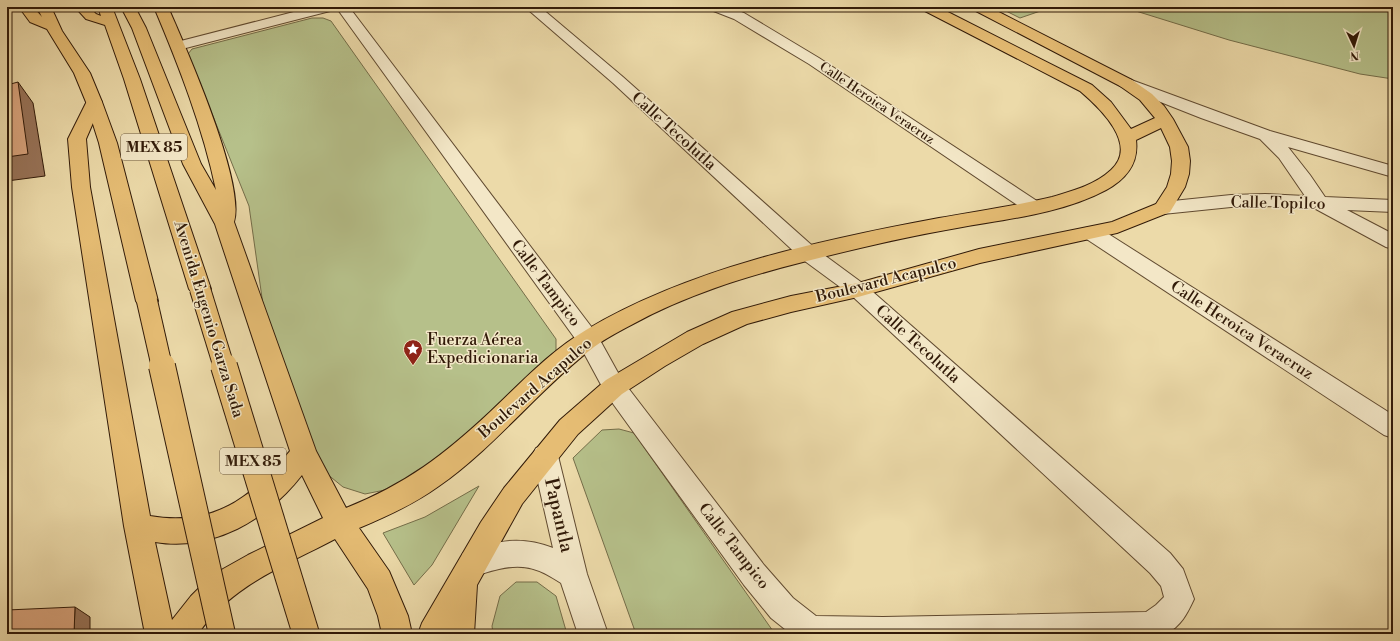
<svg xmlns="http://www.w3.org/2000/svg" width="1400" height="641" font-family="'Libre Bodoni',serif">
	<rect width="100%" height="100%" fill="#ecdaa9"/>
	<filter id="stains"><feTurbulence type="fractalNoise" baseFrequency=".005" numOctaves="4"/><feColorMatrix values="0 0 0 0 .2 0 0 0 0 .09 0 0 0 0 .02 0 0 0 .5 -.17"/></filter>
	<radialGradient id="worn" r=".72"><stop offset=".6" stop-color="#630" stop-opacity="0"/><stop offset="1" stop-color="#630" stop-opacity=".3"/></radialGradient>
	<g fill="#b6c08a" stroke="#746d49">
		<polygon points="998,7 1052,7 1020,18"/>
		<polygon points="1123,7 1393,7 1393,79 1360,74 1229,40"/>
		<polygon points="312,18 323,18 331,21 556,339 556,351 548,365 466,439 400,487 365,494 343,487 321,469 267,333 249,206 188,54 192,49"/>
		<polygon points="619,429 634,433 775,634 636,634 573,458 602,430"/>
		<polygon points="479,486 432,565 414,585 383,533 425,517"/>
		<polygon points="516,582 537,582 556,596 567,634 493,634 492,626 500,596"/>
	</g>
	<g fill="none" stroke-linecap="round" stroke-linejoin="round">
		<g stroke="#604a30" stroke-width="2">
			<g id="minor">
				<path d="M313,7H349L596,333L622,380L764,565L793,598L816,616L883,617L1146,612L1156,605L1164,597L1161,586L1150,573L851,295L802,259L613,83L525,7H540L623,77L816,249L865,285L1170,553L1183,569L1194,599C1187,614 1181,626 1166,634H791L771,618L744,585L606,394L579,344L336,7L334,10L178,50L173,49L171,46L173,43Z"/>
				<polygon points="709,7 728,7 744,13 819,58 1040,203 1042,207 1040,211 1033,213 1026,211 809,64 734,19 711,10"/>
				<polygon points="1126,78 1270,131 1393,166 1393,177 1288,147 1310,175 1325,197 1393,200 1393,212 1347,210 1393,234 1393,249 1386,247 1314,208 1265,206 1231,207 1163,214 1156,212 1154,208 1156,204 1163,202 1231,195 1265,194 1305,196 1279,158 1260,139 1201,118 1120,86 1118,83 1120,80"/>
				<polygon points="1092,227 1099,228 1393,415 1393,438 1384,435 1085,238 1082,233 1085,228"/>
				<path d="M545,445L554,448L558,456L587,574L608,634H578L561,583C540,569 525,563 499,569C484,572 478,578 463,573L459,563L463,553C495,541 520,535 553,548L532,456L536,448Z"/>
			</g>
		</g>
		<g stroke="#311a08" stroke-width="2">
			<path id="major" d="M121,7H135L146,28L201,164L216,190C203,128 179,66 154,7H168C186,48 246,183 234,222L316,451L346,508C406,484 444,455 490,412C520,384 550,351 586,330C690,268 821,240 939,218C977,211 1015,206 1052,197C1072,191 1095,185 1111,170C1139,145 1100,108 1080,91L923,10L921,7H938L1092,85L1111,102L1131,129L1155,118L1140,100L1120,86L974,10L972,7H989L1132,80L1152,94L1164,106L1173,119L1188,147L1190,161L1189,174L1185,187L1170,212L1117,233L980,263L858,297L791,312L747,324L703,344L665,366L622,394L578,434L522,504L477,585L474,634H418L422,623L481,522L504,488L560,420L606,380L687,332L732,312L791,296L858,283L979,249L1112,222L1156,204L1167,187L1171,174L1172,161L1170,147L1161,128L1136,140C1139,164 1126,179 1106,190C1061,214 1006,219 957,228C905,237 854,249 803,262C744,277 686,295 633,324C620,331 606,338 594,347C539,389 496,446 439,486C414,504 388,516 359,528L389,571L408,616L412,634H382L378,616L368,589L335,539C286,565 230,586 198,634H145L124,526L72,187L68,139L88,99L94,97L100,99L102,102L86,139L90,187L150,516C214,527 252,498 290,451L215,224L183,164L132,28ZM302,475L323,518L248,555L223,569L201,586L191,596L172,620L155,542C213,552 268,519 302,475Z"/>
		</g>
		<g stroke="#311a08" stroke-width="2">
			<g id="highway">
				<polygon points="19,7 33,7 42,17 37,7 51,7 62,31 90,73 102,102 117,143 158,301 155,306 147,309 139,306 136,301 99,143 86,102 74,73 47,29 30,22"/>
				<polygon points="75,7 89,7 96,14 101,16 98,7 112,7 140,79 211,289 207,294 200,296 193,294 189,289 124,79 105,25 86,19"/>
			</g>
		</g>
		<use href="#minor" fill="#f3e7c7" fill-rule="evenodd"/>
		<use href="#major" fill="#e6bd74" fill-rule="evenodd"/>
		<use href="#highway" fill="#e6bd74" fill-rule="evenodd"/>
		<g stroke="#311a08" stroke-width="22" stroke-linecap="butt">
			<g id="highway-bridge-far1">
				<polyline points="200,289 224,367"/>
				<polyline points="147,301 162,367"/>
			</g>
		</g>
		<g stroke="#311a08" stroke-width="28" stroke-linecap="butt">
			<g id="highway-bridge">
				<polyline points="162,366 222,634"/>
				<polyline points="224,366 306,634"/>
			</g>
		</g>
		<use href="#highway-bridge-far1" stroke="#e6bd74" stroke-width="20"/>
		<use href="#highway-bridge" stroke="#e6bd74" stroke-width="26"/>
	</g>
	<g fill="#977257" stroke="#311a08">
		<polygon points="18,82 33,103 45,176 7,181 7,157"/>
		<polygon points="75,607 90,617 90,634 74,634"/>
	</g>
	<g fill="#d8a37c" stroke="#311a08">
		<polygon points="18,82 28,154 7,157 7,85"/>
		<polygon points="75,607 74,634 7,634 7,610"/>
	</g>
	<defs>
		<g id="sight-pin" transform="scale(1)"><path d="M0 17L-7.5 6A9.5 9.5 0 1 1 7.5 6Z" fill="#8f2418" stroke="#f3e7c7"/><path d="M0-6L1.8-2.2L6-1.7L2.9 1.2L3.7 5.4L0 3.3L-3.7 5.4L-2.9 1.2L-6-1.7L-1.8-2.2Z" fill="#fff"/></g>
	</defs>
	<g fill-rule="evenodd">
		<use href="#sight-pin" x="413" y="349"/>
	</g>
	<g text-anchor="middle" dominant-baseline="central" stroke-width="3" stroke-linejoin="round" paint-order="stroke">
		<g font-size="13" fill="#311a08" stroke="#f3e7c7">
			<text transform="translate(877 103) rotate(34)">Calle Heroica Veracruz</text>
		</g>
		<g fill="#f3e7c7" stroke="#6b5841" stroke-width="1">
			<rect x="121" y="134" width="66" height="26" rx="3"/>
			<rect x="220" y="448" width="66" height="26" rx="3"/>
		</g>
		<g font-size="15" font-weight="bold" fill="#311a08">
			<text x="154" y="147">MEX 85</text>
			<text x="253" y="461">MEX 85</text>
		</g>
		<g font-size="16" fill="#311a08" stroke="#f3e7c7">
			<text transform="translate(674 131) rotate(42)">Calle Tecolutla</text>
			<text transform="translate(1278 203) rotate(1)">Calle Topilco</text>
			<text transform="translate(886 280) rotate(-14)">Boulevard Acapulco</text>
			<text transform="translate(546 283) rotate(53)">Calle Tampico</text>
			<text transform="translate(209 319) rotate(73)">Avenida Eugenio Garza Sada</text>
			<text transform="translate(1242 330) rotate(33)">Calle Heroica Veracruz</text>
			<text transform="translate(918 344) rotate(42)">Calle Tecolutla</text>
			<text transform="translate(535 388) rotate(-41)">Boulevard Acapulco</text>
			<text transform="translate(734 546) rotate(52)">Calle Tampico</text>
		</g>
		<g font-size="16" fill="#311a08" stroke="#f3e7c7" text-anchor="start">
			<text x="427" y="340">Fuerza Aérea<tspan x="427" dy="18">Expedicionaria</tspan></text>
		</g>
		<g font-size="19" fill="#311a08" stroke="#f3e7c7">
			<text transform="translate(559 515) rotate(77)">Papantla</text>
		</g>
	</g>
	<rect width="1400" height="641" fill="none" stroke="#ecdaa9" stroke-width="24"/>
	<rect x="8" y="8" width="1384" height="625" fill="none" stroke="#311a08" stroke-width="2"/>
	<rect x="12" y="12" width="1376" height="617" fill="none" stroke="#311a08"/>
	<g transform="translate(1354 46) rotate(176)" stroke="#f3e7c7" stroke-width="3" paint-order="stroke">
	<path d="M0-3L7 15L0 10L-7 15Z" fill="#311a08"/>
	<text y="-6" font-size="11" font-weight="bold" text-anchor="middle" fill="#311a08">N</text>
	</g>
	<rect width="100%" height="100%" filter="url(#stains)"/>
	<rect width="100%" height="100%" fill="url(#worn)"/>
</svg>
